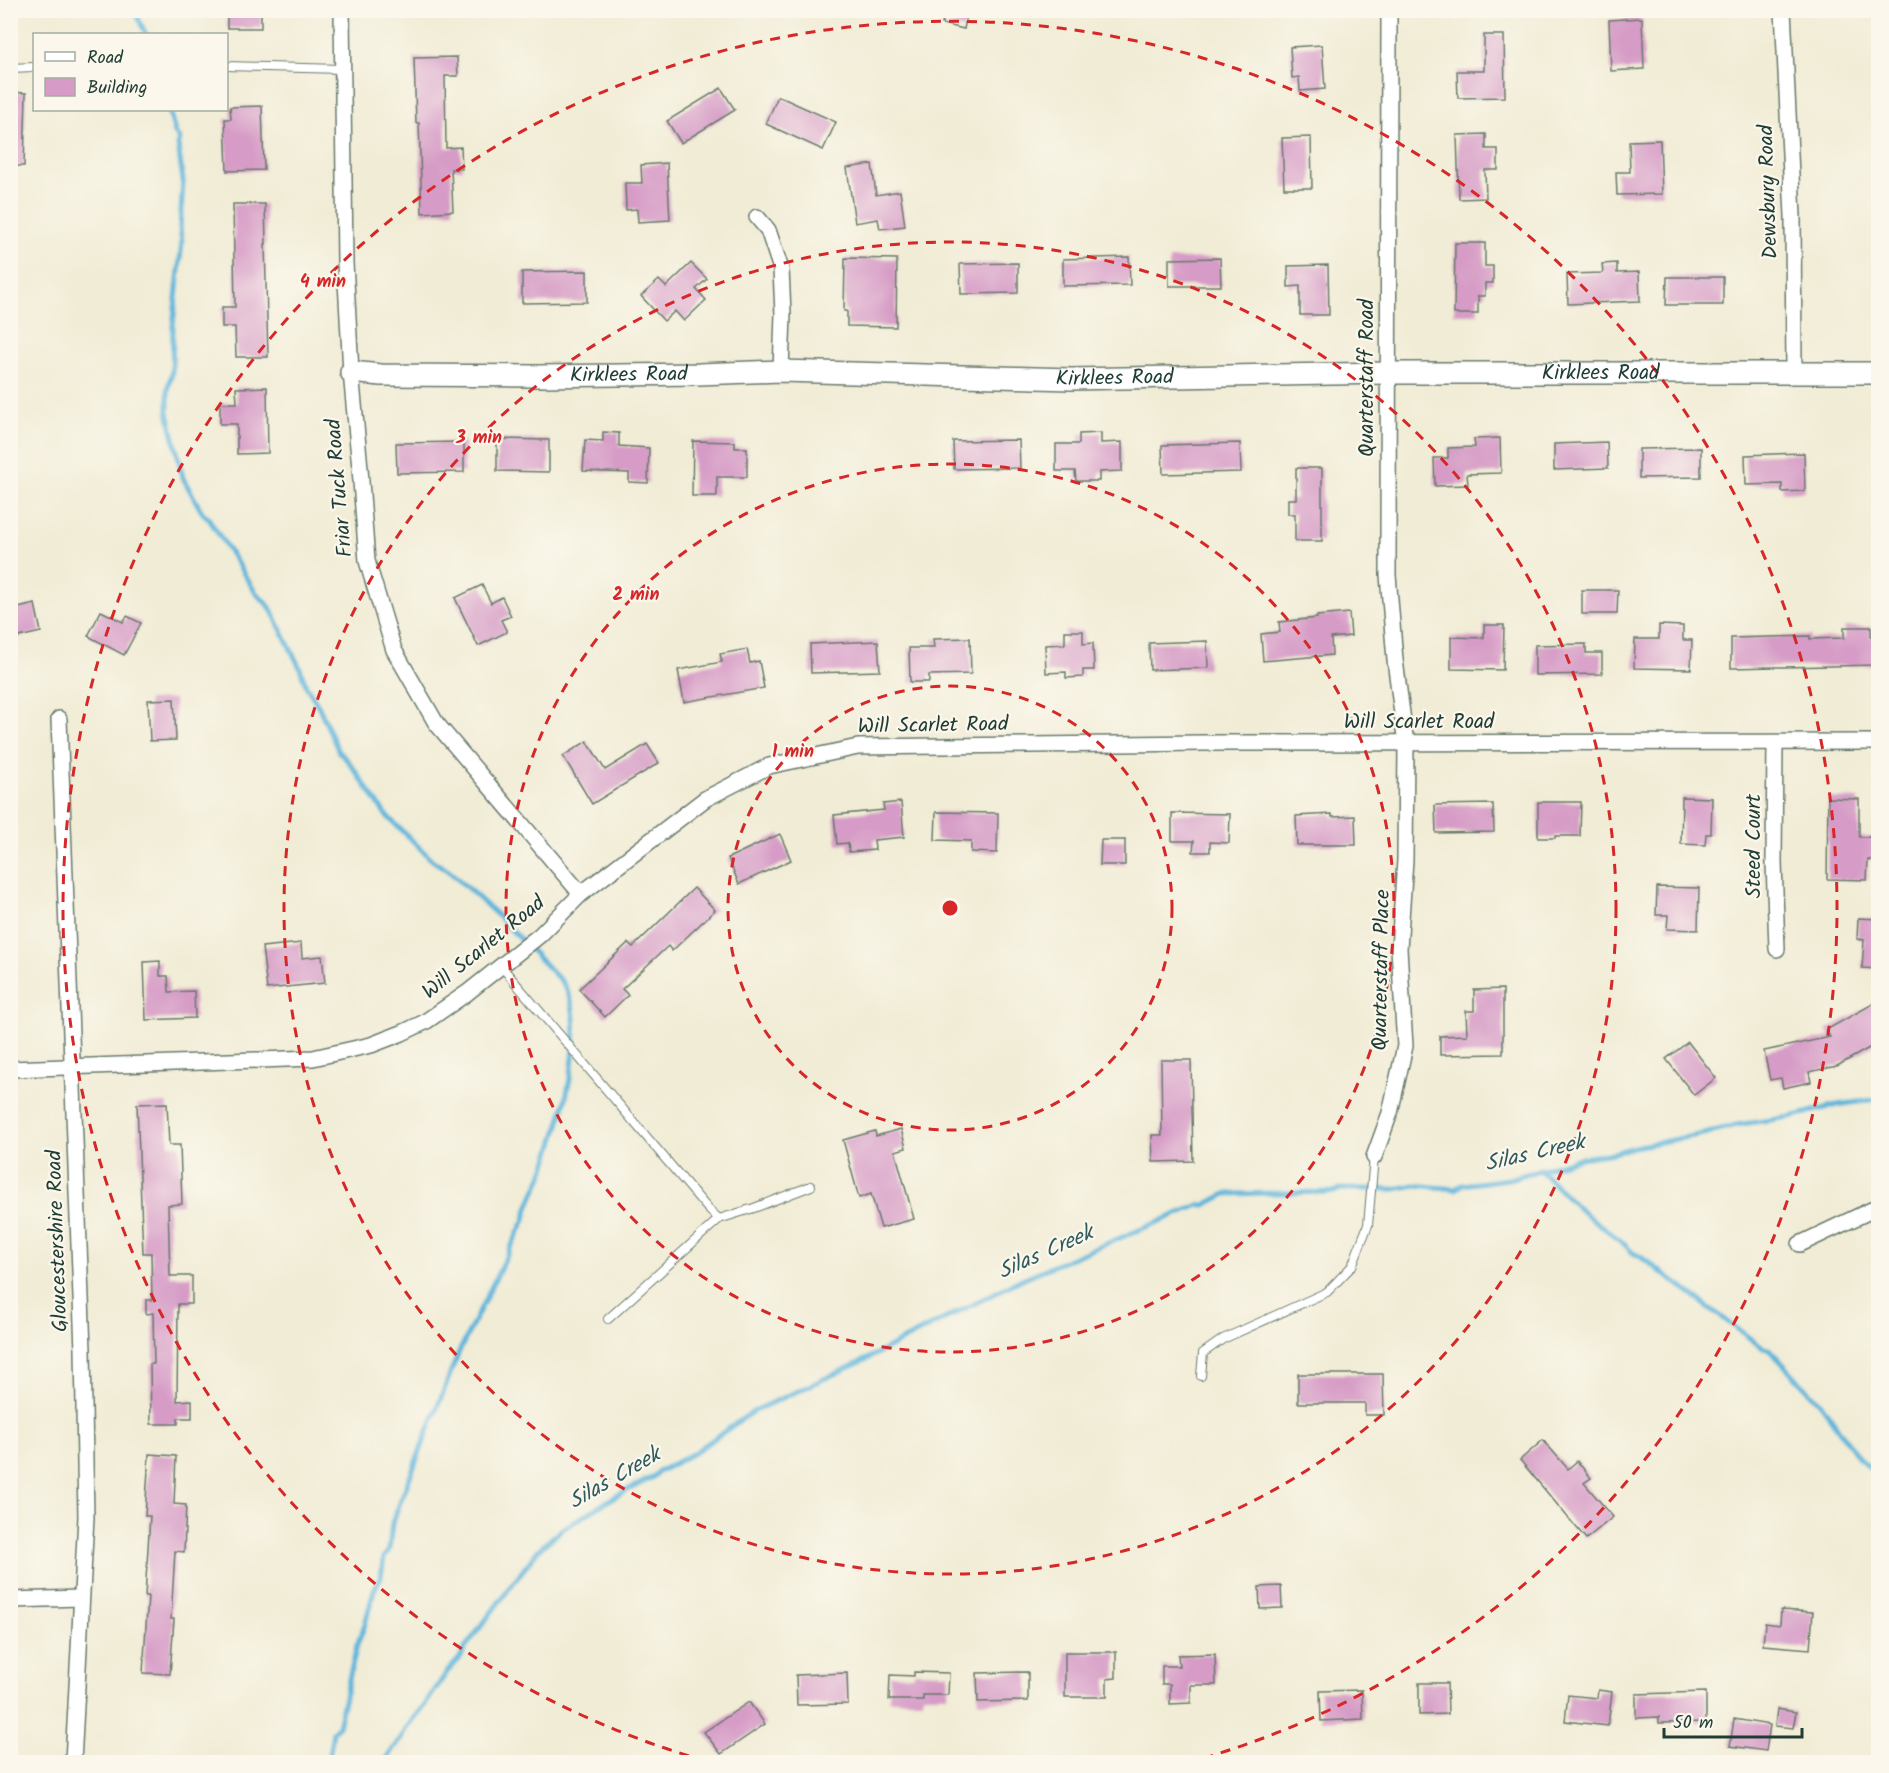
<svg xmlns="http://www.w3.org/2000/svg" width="1889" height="1773" font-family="Kalam,sans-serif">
	<rect width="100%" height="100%" fill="#fbf7ec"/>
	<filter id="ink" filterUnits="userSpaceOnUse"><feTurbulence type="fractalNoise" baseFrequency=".0167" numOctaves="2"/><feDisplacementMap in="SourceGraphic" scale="12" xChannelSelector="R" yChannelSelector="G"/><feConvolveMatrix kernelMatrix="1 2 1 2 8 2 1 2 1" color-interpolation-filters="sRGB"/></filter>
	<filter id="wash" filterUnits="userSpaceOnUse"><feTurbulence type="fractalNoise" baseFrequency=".008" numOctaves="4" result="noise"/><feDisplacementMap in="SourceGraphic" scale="24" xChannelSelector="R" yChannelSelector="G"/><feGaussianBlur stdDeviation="1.35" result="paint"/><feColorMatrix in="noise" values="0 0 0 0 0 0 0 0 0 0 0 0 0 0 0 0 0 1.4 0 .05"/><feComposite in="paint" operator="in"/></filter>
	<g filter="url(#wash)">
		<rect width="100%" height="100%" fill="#f1ecd5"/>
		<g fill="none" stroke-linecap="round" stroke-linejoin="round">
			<g stroke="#5eb6db" stroke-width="5">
				<polyline points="134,10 146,34"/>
				<path d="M169,110L175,133L180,140L178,145L183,181L180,228L182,242L173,326L172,373L168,387V412L183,478L202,512L209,519L256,593L270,607L300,668L306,686L318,705L339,752L349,762L386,815L432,860L450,872L496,914L562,982C593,1025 559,1130 542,1176C536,1191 528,1203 525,1219L458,1354L392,1523L389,1550L384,1557L381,1577L374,1590L365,1624L357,1645L338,1726L333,1732L328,1762"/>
				<polyline points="1539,1169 1579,1209 1621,1241 1633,1253 1641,1257 1763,1348 1769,1349 1822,1405 1857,1456 1878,1476"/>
				<path d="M384,1762L401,1739L408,1726L425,1705L447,1672L460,1658L467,1645L538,1550L561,1530L616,1496L653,1477L658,1472L692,1454L754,1411L861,1362L1024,1278L1199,1205H1205L1226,1194L1334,1192L1340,1189H1395L1415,1185L1455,1189L1462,1185L1509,1179L1580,1158L1614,1153L1634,1147L1709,1133C1717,1128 1727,1129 1736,1125L1790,1117L1837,1105L1878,1099"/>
			</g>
		</g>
		<g id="blocks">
			<g fill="#d69bc6">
				<rect x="227" y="10" width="34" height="18"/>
				<polygon points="945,10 968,10 964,29 942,24"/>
				<polygon points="1642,18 1644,69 1611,71 1609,20"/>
				<polygon points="1484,35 1504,35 1505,97 1458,98 1457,71 1484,71"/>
				<polygon points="1322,45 1325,89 1300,91 1299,77 1292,78 1290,47"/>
				<polygon points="457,57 458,76 445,76 446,148 461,147 462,169 451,169 453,211 422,213 419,123 416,123 414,58"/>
				<polygon points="721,88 735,110 681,143 667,121"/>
				<polygon points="10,92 26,93 24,166 10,166"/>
				<polygon points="778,96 836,122 823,150 766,124"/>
				<polygon points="262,106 264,170 227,171 225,119 231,119 230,107"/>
				<polygon points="1486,134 1486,149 1498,149 1498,170 1485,170 1486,198 1459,199 1457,135"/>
				<polygon points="1311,137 1312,188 1284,188 1282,138"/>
				<polygon points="1660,140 1662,194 1617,195 1616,172 1630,172 1629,141"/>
				<polygon points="667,163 670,220 638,222 637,209 626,210 625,183 642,183 641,165"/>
				<polygon points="872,164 876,195 900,191 905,226 880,229 878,219 855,223 847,168"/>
				<polygon points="233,204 265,204 266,244 265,244 268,357 236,357 235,327 222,327 222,307 235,307"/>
				<polygon points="1455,243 1485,243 1485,266 1493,266 1493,283 1485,283 1485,296 1478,296 1478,314 1454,314"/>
				<polygon points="1129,257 1130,285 1063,286 1063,259"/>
				<polygon points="845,258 897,259 896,327 847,326 847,311 844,311"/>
				<polygon points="1220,258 1221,286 1169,286 1169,259"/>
				<polygon points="691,263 707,279 696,289 706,300 684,321 675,311 664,321 641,296 659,280 666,287"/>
				<polygon points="1018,263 1018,293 961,294 960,264"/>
				<polygon points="1617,263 1617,273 1639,272 1640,301 1568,304 1567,274 1603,273 1602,264"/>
				<polygon points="1328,265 1329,315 1300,315 1300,286 1288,287 1288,266"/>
				<polygon points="587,271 587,302 522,303 522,272"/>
				<polygon points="1667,277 1723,277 1723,305 1666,305"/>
				<polygon points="267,387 268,453 237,454 237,424 220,424 220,403 237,403 236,388"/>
				<polygon points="603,432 619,433 619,446 649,448 648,483 629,482 629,473 583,471 585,440 603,441"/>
				<polygon points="1101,433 1101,443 1122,442 1122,471 1099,472 1099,481 1076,481 1075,471 1056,471 1056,444 1079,444 1079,434"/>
				<polygon points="1500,438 1501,473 1467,474 1468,485 1435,486 1434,458 1448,458 1448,448 1475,447 1474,439"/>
				<polygon points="497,439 549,440 549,472 497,471"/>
				<polygon points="1019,440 1020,468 954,469 953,441"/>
				<polygon points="693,441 735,442 735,448 747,448 747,477 717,477 717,496 692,496"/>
				<polygon points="464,442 464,472 397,473 396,443"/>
				<polygon points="1607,442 1608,468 1554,470 1554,444"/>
				<polygon points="1240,443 1241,472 1163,474 1162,445"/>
				<polygon points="1701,448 1701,477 1639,478 1639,449"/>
				<polygon points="1804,453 1805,491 1782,492 1782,484 1746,485 1745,455"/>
				<polygon points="1296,468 1322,468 1322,541 1295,541 1295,514 1288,514 1288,499 1296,499"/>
				<polygon points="482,585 491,603 502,597 511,616 501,620 507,632 478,646 455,598"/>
				<polygon points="1582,590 1618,590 1617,614 1582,614"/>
				<polygon points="35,604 41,632 10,639 10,610"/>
				<polygon points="101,611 123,622 127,616 141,623 124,655 88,636"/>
				<polygon points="1349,613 1351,636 1331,638 1332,655 1263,661 1261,634 1280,632 1279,622 1317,618 1317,616"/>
				<polygon points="1484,625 1504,625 1503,670 1451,669 1451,637 1484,638"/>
				<polygon points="1659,625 1683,626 1683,640 1692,640 1691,669 1634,668 1635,639 1659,639"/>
				<polygon points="1844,627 1871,627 1871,637 1878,637 1878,665 1731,668 1731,638 1810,636 1810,639 1844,638"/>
				<polygon points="1065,631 1083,631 1083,644 1093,643 1094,670 1083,670 1083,677 1066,678 1066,672 1046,673 1045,645 1065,644"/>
				<polygon points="970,638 971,674 929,675 929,682 910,682 909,648 934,648 933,639"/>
				<polygon points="878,641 880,671 811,673 810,644"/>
				<polygon points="1207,641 1208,668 1150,670 1149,643"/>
				<polygon points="1586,644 1586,653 1602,653 1602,674 1535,675 1535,645"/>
				<polygon points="747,649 750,663 759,661 764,688 684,702 678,670 722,662 720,654"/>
				<polygon points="174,699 176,740 150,741 148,700"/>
				<polygon points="587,741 605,770 647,744 659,763 592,804 563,756"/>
				<polygon points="1682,797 1712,798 1711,834 1706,834 1705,845 1681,844"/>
				<polygon points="1828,798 1859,799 1859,837 1877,837 1876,860 1868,860 1867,880 1827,879"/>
				<polygon points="901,802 904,837 874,840 875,850 849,852 848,843 837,844 834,815 884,810 883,804"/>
				<polygon points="1538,802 1581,802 1580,836 1555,836 1555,838 1538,838"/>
				<polygon points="1493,804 1494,832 1436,833 1435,805"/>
				<polygon points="936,812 998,813 997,853 971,852 971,841 935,840"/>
				<polygon points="1172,813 1230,814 1229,843 1210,842 1210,852 1193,852 1194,841 1172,841"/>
				<polygon points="1332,814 1332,817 1355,816 1356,845 1297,845 1296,816"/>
				<polygon points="780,834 791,860 739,884 728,858"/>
				<polygon points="1101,840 1125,840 1125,865 1100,865"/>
				<polygon points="1657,887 1699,888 1698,930 1667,929 1668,915 1656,915"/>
				<polygon points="694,888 715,910 672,951 668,946 622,989 628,995 605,1017 579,989 628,943 633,947"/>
				<polygon points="1858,918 1878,919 1878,969 1862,968 1864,940 1857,939"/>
				<polygon points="301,943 302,958 322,956 325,983 267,989 262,947"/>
				<polygon points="160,961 160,976 168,976 169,992 194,991 195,1018 146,1020 144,962"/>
				<polygon points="1503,989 1503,1054 1440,1055 1440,1036 1467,1035 1466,1011 1474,1011 1474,990"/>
				<polygon points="1878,1001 1878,1043 1837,1066 1809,1072 1811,1082 1783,1088 1781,1078 1770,1080 1764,1051 1830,1037 1826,1030"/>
				<polygon points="1688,1042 1716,1078 1694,1095 1666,1059"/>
				<polygon points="1161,1060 1191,1060 1193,1161 1153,1162 1152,1135 1162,1135"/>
				<polygon points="167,1103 169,1145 180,1145 182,1204 168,1205 170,1276 192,1276 192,1304 178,1304 177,1401 192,1400 192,1418 178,1418 178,1424 151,1424 150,1364 154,1364 153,1313 146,1314 146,1300 152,1300 151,1253 143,1253 137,1104"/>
				<polygon points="901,1129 906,1148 895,1151 914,1219 881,1228 871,1194 859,1198 843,1140 875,1131 876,1136"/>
				<polygon points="1298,1374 1383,1374 1384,1415 1365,1415 1365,1403 1298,1403"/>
				<polygon points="1543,1440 1568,1469 1577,1461 1591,1478 1584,1483 1613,1517 1586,1539 1520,1460"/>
				<polygon points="149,1454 176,1456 174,1504 186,1505 184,1552 175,1551 171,1619 174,1619 170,1674 143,1673 148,1596 145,1596 150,1516 145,1516"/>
				<polygon points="1281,1586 1282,1608 1260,1609 1259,1587"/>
				<polygon points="1781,1610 1813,1612 1810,1649 1763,1645 1765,1623 1780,1625"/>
				<polygon points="1065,1652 1116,1652 1116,1678 1107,1679 1107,1697 1065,1697"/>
				<polygon points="1215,1654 1216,1685 1191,1685 1191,1703 1170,1704 1170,1684 1162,1684 1162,1666 1179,1666 1178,1655"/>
				<polygon points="914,1672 949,1673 948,1695 923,1695 923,1700 889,1700 890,1675 914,1676"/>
				<polygon points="1028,1672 1028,1701 978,1702 977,1673"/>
				<polygon points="847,1673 848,1704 797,1705 796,1675"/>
				<polygon points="1419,1683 1447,1683 1448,1714 1419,1715"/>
				<polygon points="1362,1690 1363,1719 1321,1721 1320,1691"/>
				<polygon points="1598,1690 1612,1692 1608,1726 1565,1721 1568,1695 1597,1698"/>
				<polygon points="1706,1692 1706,1722 1659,1723 1659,1717 1636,1718 1636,1694"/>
				<polygon points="749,1702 765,1724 721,1754 704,1732"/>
				<polygon points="1777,1709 1796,1712 1793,1728 1775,1726"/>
				<polygon points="1734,1719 1770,1725 1766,1751 1730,1746"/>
			</g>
		</g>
	</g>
	<g filter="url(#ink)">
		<use href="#blocks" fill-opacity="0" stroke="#687a6c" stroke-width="1.5"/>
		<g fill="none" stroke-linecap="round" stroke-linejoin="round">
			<g stroke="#687a6c" stroke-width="10">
				<g id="lane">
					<polyline points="226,66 342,69"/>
					<polyline points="10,68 34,67"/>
					<polyline points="501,966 708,1209 719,1219 754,1208 811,1186"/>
					<polyline points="608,1319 719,1219"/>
					<polyline points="1201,1376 1203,1353 1223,1339 1327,1292 1352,1266 1368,1225 1374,1157"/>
				</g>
			</g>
			<g stroke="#687a6c" stroke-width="18">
				<g id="street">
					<polyline points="342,10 345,263 351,372 360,468 367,561 394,650 436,723 581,894"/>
					<polyline points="1783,10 1793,216 1794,373"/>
					<polyline points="757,217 768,230 781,269 783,314 781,371"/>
					<polyline points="59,719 83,1350 86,1517 73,1762"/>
					<polyline points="1775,743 1774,862 1777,949"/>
					<polyline points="10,1069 313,1058 371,1045 402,1033 425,1022 467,993 540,935 581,894 705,799 769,766 858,747 1204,743 1878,742"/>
					<polyline points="1374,1157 1390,1113 1405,1046 1399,949 1405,860 1406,744 1395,660 1388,575 1389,10"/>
					<polyline points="1800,1244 1878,1207"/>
					<polyline points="10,1600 81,1598"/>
				</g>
			</g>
			<g stroke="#687a6c" stroke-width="24">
				<g id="secondary">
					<path id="s1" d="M351,372L381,375L538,376L699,374L781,371L1071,379L1387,373H1878"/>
				</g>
			</g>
			<use href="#lane" stroke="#fff" stroke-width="8"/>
			<use href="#street" stroke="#fff" stroke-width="15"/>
			<use href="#secondary" stroke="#fff" stroke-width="21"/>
		</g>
	</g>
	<g fill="none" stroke="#d62828" stroke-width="3" stroke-dasharray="10 8">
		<circle cx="950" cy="908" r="222"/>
		<circle cx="950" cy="908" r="444"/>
		<circle cx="950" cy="908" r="666"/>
		<path d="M706 1761A887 887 0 1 1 1194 1761"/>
	</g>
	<g text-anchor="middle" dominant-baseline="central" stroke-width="4.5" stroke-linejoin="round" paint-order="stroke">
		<g font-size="21" fill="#1f3d34" stroke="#fbf7ec">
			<text transform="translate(1769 192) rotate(-92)">Dewsbury Road</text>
			<text stroke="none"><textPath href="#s1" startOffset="1250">Kirklees Road</textPath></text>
			<text stroke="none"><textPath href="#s1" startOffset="278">Kirklees Road</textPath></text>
			<text stroke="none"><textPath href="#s1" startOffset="764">Kirklees Road</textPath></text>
			<text transform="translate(1367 378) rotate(-90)">Quarterstaff Road</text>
			<text transform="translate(340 488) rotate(-95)">Friar Tuck Road</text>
			<text x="1419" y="722">Will Scarlet Road</text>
			<text transform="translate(933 726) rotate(-1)">Will Scarlet Road</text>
			<text transform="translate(1754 846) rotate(-90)">Steed Court</text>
			<text transform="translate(484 948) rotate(-39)">Will Scarlet Road</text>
			<text transform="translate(1382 970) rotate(-89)">Quarterstaff Place</text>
			<text transform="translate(58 1241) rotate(-92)">Gloucestershire Road</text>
		</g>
		<g font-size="22" font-style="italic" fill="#2f5b5e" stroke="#fbf7ec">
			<text transform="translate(1535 1154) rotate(-13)">Silas Creek</text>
			<text transform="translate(1046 1253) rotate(-24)">Silas Creek</text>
			<text transform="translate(615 1479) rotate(-30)">Silas Creek</text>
		</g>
	</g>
	<circle cx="950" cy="908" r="9" fill="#d62828" stroke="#fbf7ec" stroke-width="3"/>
	<g font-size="18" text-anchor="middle" font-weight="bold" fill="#d62828" stroke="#fbf7ec" stroke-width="4.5" stroke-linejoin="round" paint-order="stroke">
		<text x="323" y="287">4 min</text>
		<text x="479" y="443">3 min</text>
		<text x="636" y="600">2 min</text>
		<text x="793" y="757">1 min</text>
	</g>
	<rect width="1889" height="1773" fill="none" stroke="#fbf7ec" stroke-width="36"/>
	<rect x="33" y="33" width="195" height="78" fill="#fbf7ec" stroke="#a3ada2" stroke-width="1.5"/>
	<rect x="45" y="52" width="30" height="9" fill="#ffffff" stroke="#a3ada2" stroke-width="1.5"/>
	<text x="87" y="63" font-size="18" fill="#1f3d34">Road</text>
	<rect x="45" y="78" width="30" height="18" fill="#d69bc6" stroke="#a3ada2" stroke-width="1.5"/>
	<text x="87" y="93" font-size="18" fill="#1f3d34">Building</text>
	<path d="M1664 1728v9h138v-9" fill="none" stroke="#1f3d34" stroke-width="3"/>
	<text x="1673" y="1728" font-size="18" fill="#1f3d34" stroke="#fbf7ec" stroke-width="4.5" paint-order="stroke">50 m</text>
</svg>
